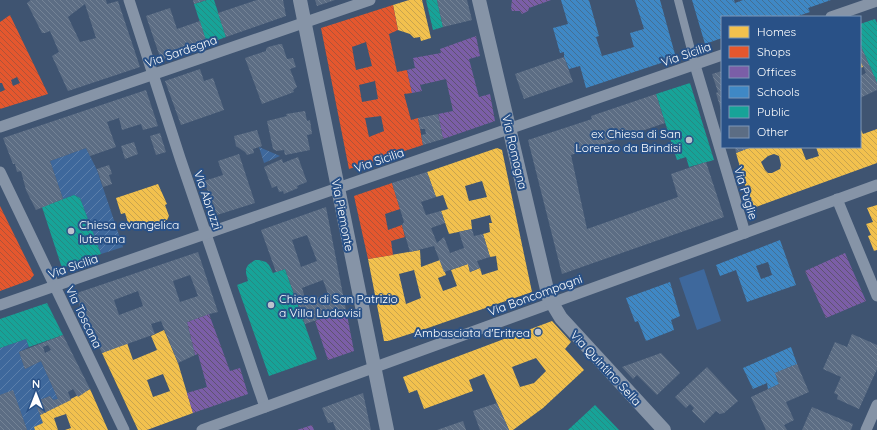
<svg xmlns="http://www.w3.org/2000/svg" width="877" height="430" font-family="Quicksand,sans-serif">
	<defs>
		<pattern id="garden-furrows" width="10" height="10" patternUnits="userSpaceOnUse"><rect width="10" height="10" fill="#3e689c"/><path d="M-1 1l2-2M0 10L10 0M9 11l2-2" fill="none" stroke="#5b7fab"/></pattern>
		<pattern id="homes-back-hatch" width="6" height="6" patternUnits="userSpaceOnUse"><rect width="6" height="6" fill="#f2c14e"/><path d="M-1 5l2 2M0 0l6 6M5-1l2 2" fill="none" stroke="#c8a44e"/></pattern>
		<pattern id="shops-back-hatch" width="6" height="6" patternUnits="userSpaceOnUse"><rect width="6" height="6" fill="#e4572e"/><path d="M-1 5l2 2M0 0l6 6M5-1l2 2" fill="none" stroke="#af5338"/></pattern>
		<pattern id="offices-back-hatch" width="6" height="6" patternUnits="userSpaceOnUse"><rect width="6" height="6" fill="#7b5ea7"/><path d="M-1 5l2 2M0 0l6 6M5-1l2 2" fill="none" stroke="#5f5370"/></pattern>
		<pattern id="schools-back-hatch" width="6" height="6" patternUnits="userSpaceOnUse"><rect width="6" height="6" fill="#3f88c5"/><path d="M-1 5l2 2M0 0l6 6M5-1l2 2" fill="none" stroke="#447095"/></pattern>
		<pattern id="public-back-hatch" width="6" height="6" patternUnits="userSpaceOnUse"><rect width="6" height="6" fill="#17a398"/><path d="M-1 5l2 2M0 0l6 6M5-1l2 2" fill="none" stroke="#278981"/></pattern>
		<pattern id="building-back-hatch" width="6" height="6" patternUnits="userSpaceOnUse"><rect width="6" height="6" fill="#5c6d84"/><path d="M-1 5l2 2M0 0l6 6M5-1l2 2" fill="none" stroke="#748396"/></pattern>
	</defs>
	<rect width="100%" height="100%" fill="#3f5471"/>
	<g fill="url(#garden-furrows)">
		<polygon points="259,147 280,156 264,163"/>
		<polygon points="86,148 97,170 123,247 101,254 80,198 74,195 63,199 50,161"/>
		<polygon points="26,339 29,347 19,352 25,369 41,361 58,399 53,400 50,396 35,402 46,430 27,430 13,391 0,395 0,348"/>
	</g>
	<polygon fill="#3e689c" points="704,269 721,321 697,330 679,278"/>
	<g fill="url(#homes-back-hatch)" fill-rule="evenodd">
		<polygon points="409,0 422,0 431,38 421,41 420,37 414,38 410,34 398,30 393,5"/>
		<polygon points="860,59 863,67 860,68"/>
		<path d="M860,128L863,134L877,129V163L756,207L750,203L736,153L751,147H801L806,160L819,156L816,147H860ZM774,154L779,156L781,165L780,169L772,173H768L765,170L761,162L768,156Z"/>
		<path d="M497,148L502,150L532,292L425,329L388,341H384L368,259L420,250L421,267L440,260L446,275L438,278L443,291L457,286L451,270L468,264L470,272L480,268L482,275L498,270L496,256L490,257L483,234L490,232L489,223H492L490,215L471,220L472,229L449,234L441,211L448,209L443,195L436,197L427,172ZM482,181L487,197L469,201L465,186ZM414,270L421,298L406,304L399,274Z"/>
		<polygon points="158,184 167,204 165,205 169,216 167,220 137,228 136,224 129,226 125,213 121,214 116,198"/>
		<polygon points="877,205 877,250 874,251 868,236 871,235 866,224 873,222 867,208"/>
		<path d="M552,321L571,342L565,349L584,370L543,408L513,430H509L484,374L469,380L473,391L424,409L417,390L409,393L403,377ZM536,358L546,371L534,383L520,387L512,367Z"/>
		<path d="M164,330L178,363L193,413L147,430H138L102,353L127,343L133,360L157,350L151,336ZM163,374L170,391L153,397L147,380Z"/>
		<polygon points="90,389 108,430 65,430 71,428 66,414 54,418 58,430 35,430 34,427 43,423 40,415"/>
	</g>
	<g fill="url(#shops-back-hatch)" fill-rule="evenodd">
		<path d="M393,5L398,30L389,34L397,72L407,70L412,93L404,94L411,120L418,118L423,145L349,169L321,28ZM366,42L372,66L356,70L352,47ZM375,81L378,99L362,102L359,85ZM381,116L384,131L369,137L365,118Z"/>
		<path d="M10,15L48,94L0,109V92L5,90L2,83H0V22ZM17,77L20,83L13,86L11,80Z"/>
		<polygon points="392,183 400,209 385,214 388,230 402,225 405,237 391,241 393,255 368,259 354,196"/>
		<polygon points="0,206 34,275 30,280 0,291"/>
	</g>
	<g fill="url(#offices-back-hatch)">
		<polygon points="512,0 551,0 529,8 528,11 522,14 520,11 512,11 511,8"/>
		<polygon points="476,36 480,56 469,59 479,97 490,94 495,121 443,139 438,114 453,111 446,79 420,85 422,91 412,93 407,70 415,68 413,58 441,53 440,49"/>
		<polygon points="845,253 866,301 826,318 805,271"/>
		<polygon points="346,310 354,351 328,360 315,321"/>
		<polygon points="209,314 230,371 240,368 248,394 193,413 187,393 207,387 198,354 195,355 187,322"/>
		<polygon points="312,425 314,430 297,430"/>
	</g>
	<g fill="url(#schools-back-hatch)" fill-rule="evenodd">
		<polygon points="561,0 589,0 599,36 596,37 602,56 634,47 630,33 644,29 635,0 660,0 676,58 586,88 580,66 569,69 564,57 564,52 560,53 553,28 568,24"/>
		<polygon points="692,0 734,0 735,3 743,0 831,0 808,8 810,12 795,17 722,17 722,38 705,44"/>
		<path d="M780,240L796,285L747,302L736,270L720,276L716,265ZM768,262L772,275L761,279L756,266Z"/>
		<polygon points="670,282 680,316 671,320 674,330 646,341 638,321 635,322 626,298"/>
		<polygon points="791,347 797,364 775,373 779,384 768,389 767,383 753,389 743,368"/>
	</g>
	<g fill="url(#public-back-hatch)">
		<polygon points="207,0 214,0 226,37 207,44 194,4"/>
		<polygon points="426,0 437,0 443,27 433,30"/>
		<polygon points="875,19 877,23 877,83 860,44 860,24"/>
		<polygon points="690,83 714,160 689,167 686,157 677,160 656,94"/>
		<polygon points="74,195 80,198 101,254 62,268 42,207"/>
		<polygon points="255,260 259,260 266,262 269,265 273,273 285,269 317,359 269,376 237,285 248,281 246,273 246,269 248,265"/>
		<polygon points="47,303 63,335 29,347 26,339 0,348 0,319"/>
		<polygon points="595,405 619,430 568,430"/>
	</g>
	<g fill="url(#building-back-hatch)" fill-rule="evenodd">
		<path d="M31,0H106L107,4L118,1L140,67L68,91L52,56L59,52L50,31L45,33H42L27,3ZM85,4L96,38L80,42L68,17Z"/>
		<polygon points="193,0 206,0 194,4"/>
		<polygon points="257,0 283,0 286,16 226,37 218,13"/>
		<polygon points="315,0 335,0 317,6"/>
		<polygon points="437,0 467,0 472,20 443,27"/>
		<polygon points="170,8 177,29 200,21 207,44 161,60 146,16"/>
		<polygon points="280,44 282,44 287,59 293,58 296,67 290,69 297,87 293,90 294,92 262,104 245,58 266,51 266,49 268,47"/>
		<polygon points="860,44 877,83 877,90 860,98 860,90 862,89 860,84 860,76 866,73 860,59"/>
		<polygon points="564,57 573,82 524,99 515,74"/>
		<polygon points="200,69 204,81 213,78 224,110 181,125 165,81"/>
		<polygon points="722,71 722,113 716,93 718,92 712,74"/>
		<polygon points="146,90 158,126 143,130 141,124 122,130 119,118 107,122 116,147 90,156 86,148 50,161 63,199 36,210 26,190 21,171 17,172 15,164 13,164 3,138"/>
		<polygon points="656,94 665,123 571,155 587,229 678,197 671,174 706,162 724,217 562,274 528,140 592,119 591,116"/>
		<polygon points="305,111 307,121 310,120 312,134 307,135 310,150 285,155 284,150 277,151 273,149 267,121 287,116 286,114"/>
		<polygon points="438,114 443,139 423,145 421,135 426,134 425,129 420,129 418,118"/>
		<polygon points="257,130 262,146 253,149 254,153 247,155 245,152 236,146 234,136"/>
		<polygon points="160,133 166,152 156,155 150,136"/>
		<polygon points="134,142 138,154 125,159 121,146"/>
		<polygon points="735,147 751,147 736,153"/>
		<polygon points="239,154 255,203 217,215 204,181 223,175 218,161"/>
		<polygon points="298,157 307,182 297,186 298,188 284,194 283,191 279,192 277,186 272,188 264,167 282,159 283,163"/>
		<polygon points="109,165 112,174 109,175 112,184 103,187 97,169"/>
		<polygon points="427,172 436,197 421,202 426,215 441,211 445,223 431,228 437,243 444,237 450,253 464,248 459,232 472,229 474,236 483,234 490,257 477,261 480,268 470,272 468,264 444,272 434,246 410,252 402,225 404,222 392,183"/>
		<path d="M326,207L346,310L305,324L285,269L276,272L261,230ZM307,235L317,261L301,267L292,240ZM323,280L328,294L306,301L302,288Z"/>
		<path d="M198,252L218,312L209,314L187,322L195,355L178,363L161,321L151,324L155,334L102,353L74,294ZM190,275L198,296L180,302L173,281ZM138,291L143,306L119,315L114,300Z"/>
		<polygon points="852,334 877,345 877,369 859,409 837,399 838,395 834,393 841,377 823,369 835,342 847,347"/>
		<path d="M63,335L90,389L78,397L73,389L68,392L71,400L40,415L35,402L50,396L53,400L58,399L41,361L25,369L19,352ZM48,345L51,350L45,353L43,347Z"/>
		<polygon points="661,353 680,373 657,395 637,375 633,379 622,367"/>
		<polygon points="797,364 809,392 786,402 794,420 784,425 787,430 766,430 751,397 779,384 775,373"/>
		<polygon points="707,367 738,401 724,413 720,414 716,411 704,423 692,411 694,408 690,404 686,408 675,397"/>
		<polygon points="13,390 27,430 0,430 0,395"/>
		<polygon points="363,393 371,430 336,430 333,422 328,423 322,408"/>
		<polygon points="497,403 509,430 480,430 473,411"/>
		<polygon points="812,407 853,424 851,430 802,430"/>
		<polygon points="463,421 466,430 437,430"/>
	</g>
	<g fill="none" stroke-linecap="round" stroke-linejoin="round">
		<polyline stroke="#8694a7" stroke-width="8" points="678,0 695,65"/>
		<g stroke="#8694a7" stroke-width="11">
			<polyline points="129,0 180,158 265,407"/>
			<polyline points="831,17 877,1"/>
			<polyline points="695,65 745,233"/>
			<polyline points="0,127 370,0"/>
			<polyline points="0,172 124,430"/>
			<polyline points="837,199 877,296"/>
			<polyline points="0,305 722,55"/>
			<path d="M202,430C427,348 652,266 877,185"/>
			<polyline points="866,430 877,405"/>
		</g>
		<g stroke="#8694a7" stroke-width="14">
			<polyline points="300,0 387,430"/>
			<polyline points="479,0 549,298 561,318 664,430"/>
		</g>
	</g>
	<g fill="#bcc3cd" stroke="#295187" stroke-width="1.5">
		<circle cx="689" cy="140" r="4"/>
		<circle cx="71" cy="231" r="4"/>
		<circle cx="271" cy="305" r="4"/>
		<circle cx="538" cy="332" r="4"/>
	</g>
	<g text-anchor="middle" dominant-baseline="central" stroke-width="4" stroke-linejoin="round" paint-order="stroke">
		<g font-size="12" fill="#fff" stroke="#295187">
			<text transform="translate(181 51) rotate(-19)">Via Sardegna</text>
			<text transform="translate(686 54) rotate(-19)">Via Sicilia</text>
			<text transform="translate(515 152) rotate(77)">Via Romagna</text>
			<text transform="translate(379 160) rotate(-19)">Via Sicilia</text>
			<text transform="translate(746 193) rotate(73)">Via Puglie</text>
			<text transform="translate(208 200) rotate(71)">Via Abruzzi</text>
			<text transform="translate(343 215) rotate(79)">Via Piemonte</text>
			<text transform="translate(73 266) rotate(-19)">Via Sicilia</text>
			<text transform="translate(535 295) rotate(-20)">Via Boncompagni</text>
			<text transform="translate(84 317) rotate(64)">Via Toscana</text>
			<text transform="translate(606 368) rotate(47)">Via Quintino Sella</text>
		</g>
		<g font-size="12" fill="#fff" stroke="#295187" text-anchor="end">
			<text x="681" y="133">ex Chiesa di San<tspan x="681" dy="14">Lorenzo da Brindisi</tspan></text>
			<text x="79" y="224" text-anchor="start">Chiesa evangelica<tspan x="79" dy="14">luterana</tspan></text>
			<text x="279" y="298" text-anchor="start">Chiesa di San Patrizio<tspan x="279" dy="14">a Villa Ludovisi</tspan></text>
			<text x="530" y="332">Ambasciata d'Eritrea</text>
		</g>
	</g>
	<rect x="721" y="16" width="140" height="132" fill="#295187" stroke="#7f97b7"/>
	<rect x="729" y="26" width="20" height="12" fill="#f2c14e" stroke="#7f97b7"/>
	<text x="757" y="36" font-size="12" fill="#ffffff">Homes</text>
	<rect x="729" y="46" width="20" height="12" fill="#e4572e" stroke="#7f97b7"/>
	<text x="757" y="56" font-size="12" fill="#ffffff">Shops</text>
	<rect x="729" y="66" width="20" height="12" fill="#7b5ea7" stroke="#7f97b7"/>
	<text x="757" y="76" font-size="12" fill="#ffffff">Offices</text>
	<rect x="729" y="86" width="20" height="12" fill="#3f88c5" stroke="#7f97b7"/>
	<text x="757" y="96" font-size="12" fill="#ffffff">Schools</text>
	<rect x="729" y="106" width="20" height="12" fill="#17a398" stroke="#7f97b7"/>
	<text x="757" y="116" font-size="12" fill="#ffffff">Public</text>
	<rect x="729" y="126" width="20" height="12" fill="#5c6d84" stroke="#7f97b7"/>
	<text x="757" y="136" font-size="12" fill="#ffffff">Other</text>
	<g transform="translate(36 394)" stroke="#295187" stroke-width="3" paint-order="stroke">
	<path d="M0-3L7 15L0 10L-7 15Z" fill="#ffffff"/>
	<text y="-6" font-size="11" font-weight="bold" text-anchor="middle" fill="#ffffff">N</text>
	</g>
</svg>
